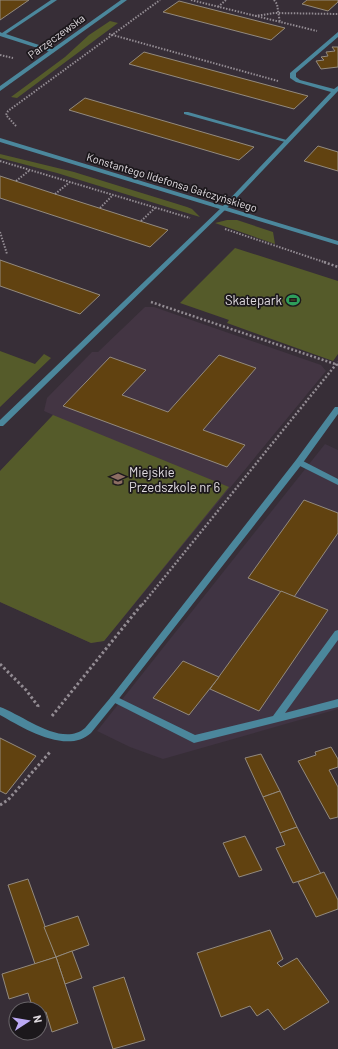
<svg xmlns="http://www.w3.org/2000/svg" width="338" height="1049" font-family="Barlow,sans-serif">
	<rect width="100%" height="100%" fill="#372e37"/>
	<polygon fill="#403443" points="325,444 338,450 338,709 163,759 130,747 97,731"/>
	<polygon fill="#433543" points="145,307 154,307 321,365 326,371 104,641 91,643 0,602 0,471 53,415 44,411 47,398 92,352 98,352"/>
	<g fill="#555b2a">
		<polygon points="110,21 118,23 17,98 11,97 65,57 89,35"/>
		<polygon points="0,154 74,172 187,207 192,209 200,217 57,173 0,158"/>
		<polygon points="227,220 237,220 273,232 275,244 215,223"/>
		<polygon points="235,248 338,281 338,354 333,361 227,323 229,320 180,303"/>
		<polygon points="0,351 35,364 44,354 51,358 0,407"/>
		<polygon points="53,415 229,487 104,641 91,643 0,602 0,471"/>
	</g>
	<g fill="#614210" stroke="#938a7e">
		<polygon points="0,0 29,0 0,20"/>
		<polygon points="307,0 338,0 338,2 328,11 302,4"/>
		<polygon points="179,1 285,28 271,40 163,12"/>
		<polygon points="332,47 338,47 338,67 321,69 316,61 324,60 321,57 328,56 326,52 335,51"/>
		<polygon points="144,52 308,96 294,109 129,64"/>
		<polygon points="85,98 254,147 239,160 69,110"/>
		<polygon points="318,146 338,152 338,171 304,161"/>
		<polygon points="0,176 55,194 168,230 150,247 0,198"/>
		<polygon points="0,260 100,295 80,314 0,286"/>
		<polygon points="219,355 256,368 203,430 245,445 227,467 63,406 110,357 146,370 122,395 168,412"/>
		<polygon points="304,500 338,513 338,533 294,597 248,578"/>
		<polygon points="281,591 328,610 259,711 210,689"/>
		<polygon points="183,661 219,677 189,715 153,698"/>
		<polygon points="0,738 36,756 6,794 0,791"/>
		<polygon points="331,747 338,759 338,767 329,770 338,787 338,817 330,819 298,761 316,755 315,752"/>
		<polygon points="261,754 280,791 263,797 245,758"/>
		<polygon points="280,791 297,827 280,833 263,797"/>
		<polygon points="297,827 321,874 293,883 276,848 285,845 280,833"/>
		<polygon points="245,836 262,870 239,877 223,843"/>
		<polygon points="324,872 338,900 338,909 316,917 298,882"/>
		<polygon points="28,879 56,957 35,964 8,885"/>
		<polygon points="78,916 89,945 56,957 44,927"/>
		<polygon points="270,930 283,959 277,963 281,967 297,958 329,1002 284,1030 268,1009 257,1016 250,1006 221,1017 197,953"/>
		<polygon points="72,951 82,978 65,984 56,957"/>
		<polygon points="56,957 78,1023 52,1032 46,1012 40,1014 40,1009 33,1009 28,993 9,999 2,974"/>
		<polygon points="124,977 145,1040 113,1049 93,987"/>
	</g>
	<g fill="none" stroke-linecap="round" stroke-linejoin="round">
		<g stroke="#938c93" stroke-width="2" stroke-dasharray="1.5 1.5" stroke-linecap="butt">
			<polyline points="191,0 317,31"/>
			<polyline points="274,0 277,4 280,23"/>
			<polyline points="218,7 226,0"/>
			<polyline points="255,16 275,13 338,14"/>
			<polyline points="109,34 278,81"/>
			<polyline points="0,55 13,58"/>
			<polyline points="16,126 6,115 8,111 160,0"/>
			<polyline points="0,161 190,218"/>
			<polyline points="16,181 30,170"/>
			<polyline points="55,194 70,182"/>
			<polyline points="100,208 113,195"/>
			<polyline points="141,221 155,208"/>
			<polyline points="225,229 327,263"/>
			<polyline points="0,232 7,254"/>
		</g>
		<g stroke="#938c93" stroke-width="2.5" stroke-dasharray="2 2" stroke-linecap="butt">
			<polyline points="324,262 338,267"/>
			<polyline points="151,302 338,365"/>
			<polyline points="142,605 338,362"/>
		</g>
		<g stroke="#938c93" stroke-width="3" stroke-dasharray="2.5 2.5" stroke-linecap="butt">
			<polyline points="0,664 26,690 38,706 37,709"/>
			<polyline points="52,716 142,604"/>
			<polyline points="0,805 8,800 50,752"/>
		</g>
		<g fill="#4b879c" fill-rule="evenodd">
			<polygon points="184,112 188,112 290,141 285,142 184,114"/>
			<polygon points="299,459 338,479 338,485 296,464 295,462"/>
			<polygon points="338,630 338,640 285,713 338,699 338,707 194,743 111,701 110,699 111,697 114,695 117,697 195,735 273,716 335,631"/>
		</g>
		<g fill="#4b879c" fill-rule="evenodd">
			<polygon points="51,0 57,0 6,34 54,50 54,52 50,52 0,36 0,32 2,33"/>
			<polygon points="338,32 338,37 296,73 296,77 300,80 334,89 338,86 338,91 226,209 3,426 0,426 0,420 222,207 331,92 296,82 290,78 290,73"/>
			<path d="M335,407H338V414L302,464L117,701L91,733C67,755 23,728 0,715V707C23,715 62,748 85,728L111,697L296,460Z"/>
		</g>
		<g fill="#4b879c" fill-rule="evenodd">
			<polygon points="121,0 127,0 0,91 0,86"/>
			<polygon points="0,138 338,241 338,245 0,142"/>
		</g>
	</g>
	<defs>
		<g id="stadium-bare" transform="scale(1.08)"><path d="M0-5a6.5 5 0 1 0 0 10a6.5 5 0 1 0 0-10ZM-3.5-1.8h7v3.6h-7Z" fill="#2e9e5b" stroke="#1c181c" stroke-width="2.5" paint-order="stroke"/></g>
		<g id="school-bare" transform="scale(1.08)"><path d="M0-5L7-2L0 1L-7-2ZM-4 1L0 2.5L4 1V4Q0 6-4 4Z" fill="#8d6e63" stroke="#1c181c" stroke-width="2.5" paint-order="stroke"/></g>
	</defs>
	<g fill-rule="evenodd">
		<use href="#stadium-bare" x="293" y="300"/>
		<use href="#school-bare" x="118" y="479"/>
	</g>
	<g text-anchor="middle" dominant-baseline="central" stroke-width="3.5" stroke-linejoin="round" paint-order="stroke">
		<g font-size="11" fill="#e0dbe0" stroke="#1c181c">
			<text transform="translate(56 36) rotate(-36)">Parzęczewska</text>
			<text transform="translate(172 182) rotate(17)">Konstantego Ildefonsa Gałczyńskiego</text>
		</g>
		<g font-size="13" fill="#e0dbe0" stroke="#1c181c" text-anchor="end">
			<text x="282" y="300">Skatepark</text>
			<text x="129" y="472" text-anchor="start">Miejskie<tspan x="129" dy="15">Przedszkole nr 6</tspan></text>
		</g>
	</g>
	<g transform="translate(28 1021) rotate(78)"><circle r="19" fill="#1c181c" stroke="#6a666a"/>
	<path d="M0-3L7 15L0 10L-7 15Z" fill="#bca9f5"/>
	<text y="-6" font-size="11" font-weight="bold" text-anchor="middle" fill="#e0dbe0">N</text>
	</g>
</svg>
